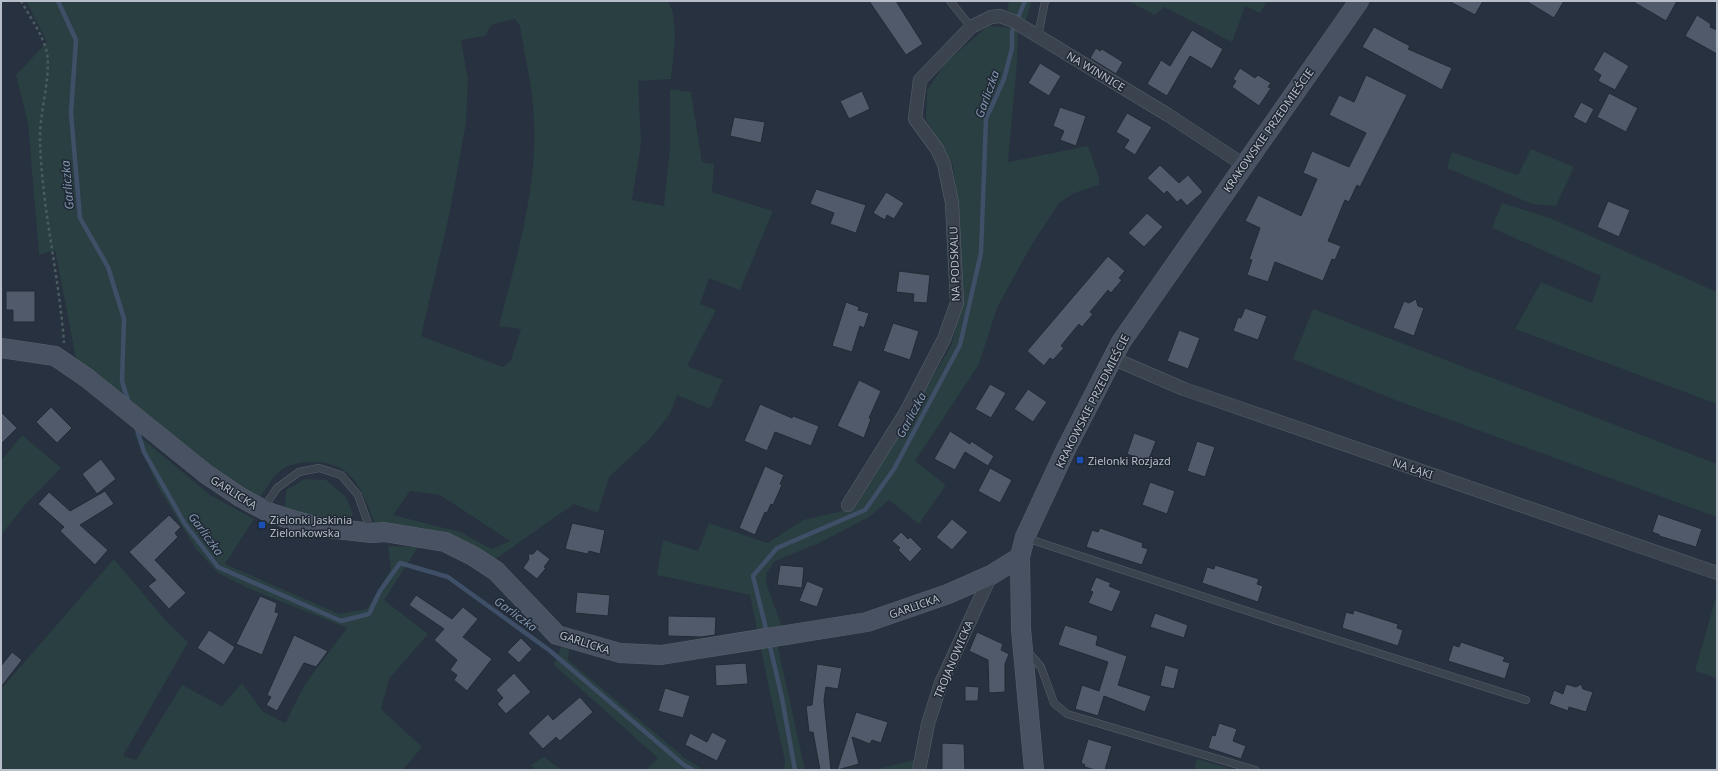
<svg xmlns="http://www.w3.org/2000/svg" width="1718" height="771" font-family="'Noto Sans',sans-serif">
	<rect width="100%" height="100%" fill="#27313f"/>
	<g fill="#2a3f41" fill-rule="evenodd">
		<path d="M26,1H668C680,21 673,56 671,79L638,81L641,143L632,200L664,206L670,147V89L691,92L702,162L714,164L712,192L773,211L740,290L709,278L700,304L716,310L687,366L723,380L710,409L677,395L670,414L650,439L609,477L598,513L574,504L494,560L375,526C364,492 353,460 310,462C299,463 287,464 279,472C272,478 266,489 260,497L228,480L137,411L114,389L76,358L55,250L39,255L28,123L16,75L47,42ZM515,19L520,26C524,53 531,80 533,107C540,182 517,254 499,326L521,329L511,360L503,367L421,336L449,216L466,123L468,80L461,40L485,36L491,25ZM410,491L440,495L510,541L492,549L460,532L393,515Z"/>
		<polygon points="1009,1 1032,1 1026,20 1007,11"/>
		<polygon points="1128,1 1267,1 1260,13 1245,6 1232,42 1164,7 1155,15"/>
		<polygon points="988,26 1010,28 1018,32 1017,62 1008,162 1088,146 1099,178 1099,185 1074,193 1059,203 1031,246 997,308 979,364 915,461 946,485 919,524 889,500 869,517 819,543 775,561 767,572 766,583 782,627 757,630 750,595 657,575 663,540 698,551 709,523 768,543 803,520 855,508 951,346 962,303 958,203 953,165 926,120 927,90 947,61"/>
		<polygon points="1531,149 1574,167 1556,206 1532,204 1447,168 1452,152 1518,175"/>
		<polygon points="1502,203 1550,218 1717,292 1717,404 1515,329 1541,282 1592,303 1601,276 1492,228"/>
		<polygon points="1313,309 1717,464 1717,517 1398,401 1293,359"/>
		<polygon points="133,431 210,495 254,519 225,564 339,614 367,609 391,569 388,546 418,547 384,600 428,634 389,679 381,709 422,747 403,770 1,770 1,689 114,559 167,622 188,642 123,756 136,760 182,685 222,706 242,683 262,711 285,723 305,684 347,628 248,588 218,573 196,549 158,487"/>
		<polygon points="22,435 61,468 25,505 1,535 1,461"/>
		<polygon points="305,479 326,480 346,497 353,514 348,523 307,517 285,507 286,490"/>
		<polygon points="1717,593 1717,678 1695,671"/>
		<polygon points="777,643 805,770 784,770 785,761 761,650"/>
		<polygon points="561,647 569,649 568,660 686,759 704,770 646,770 658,758 554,665"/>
		<polygon points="544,757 562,770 535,770 531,765"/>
		<polygon points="1197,759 1235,770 1194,770"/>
		<polygon points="914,760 912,770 873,770"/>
	</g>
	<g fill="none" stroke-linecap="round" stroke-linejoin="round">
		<g stroke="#3e4f67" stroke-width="4.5">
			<polyline points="58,1 76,40 71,113 80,218 108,267 124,319 122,381 129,404"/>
			<polyline points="136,426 144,452 185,524 218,567 341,621 369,614 380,591 400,563 448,577 549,650 684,765 693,770"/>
			<polyline points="767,633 753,576 777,548 865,510 894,469 960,345 981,253 986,119 1004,79 1012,48 1012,32 1025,1"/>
			<polyline points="769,642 782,698 795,770"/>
		</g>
	</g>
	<g fill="#505a6a" stroke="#222a36">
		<polygon points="869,1 896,1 923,44 906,55"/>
		<polygon points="1449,1 1483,1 1475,15"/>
		<polygon points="1526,1 1564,1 1554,18"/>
		<polygon points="1632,1 1677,1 1666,21"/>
		<polygon points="1697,15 1711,24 1710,27 1717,30 1717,54 1685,36"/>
		<polygon points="1374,27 1410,46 1408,49 1452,68 1442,90 1362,47"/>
		<polygon points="1192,30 1223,49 1212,69 1190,56 1167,96 1147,84 1161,60 1170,66"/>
		<polygon points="1096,48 1100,51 1102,49 1123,62 1116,74 1090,58"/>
		<polygon points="1604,51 1629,66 1615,90 1598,81 1601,75 1593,70"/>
		<polygon points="1040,63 1061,76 1049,96 1028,83"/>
		<polygon points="1240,68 1255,78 1258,75 1271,83 1268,87 1271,88 1259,106 1232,87 1236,81 1233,79"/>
		<polygon points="1366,75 1407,95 1360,187 1357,185 1349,202 1345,200 1328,241 1341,246 1335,260 1332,259 1323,281 1275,262 1268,282 1247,275 1252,260 1249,259 1260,228 1245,221 1258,195 1301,216 1317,179 1303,173 1312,151 1349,167 1366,133 1329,115 1339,95 1354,102"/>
		<polygon points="862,91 870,109 849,119 840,101"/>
		<polygon points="1609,93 1638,108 1626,132 1597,117"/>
		<polygon points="1581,102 1594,109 1586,124 1573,117"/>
		<polygon points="1060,107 1086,116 1076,146 1060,140 1064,131 1053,126"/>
		<polygon points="1127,113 1152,127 1135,155 1124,148 1129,140 1116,132"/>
		<polygon points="734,117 765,122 761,143 730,136"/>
		<polygon points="1160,165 1179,183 1188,175 1203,192 1187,206 1181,199 1177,202 1167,191 1164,194 1147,178"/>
		<polygon points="816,189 866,205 856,233 830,224 834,213 810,204"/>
		<polygon points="886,192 904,203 894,219 887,215 885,220 873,213"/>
		<polygon points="1608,201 1630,210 1619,237 1597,227"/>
		<polygon points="1147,213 1163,227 1144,247 1128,233"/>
		<polygon points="1108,256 1125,271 1119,278 1122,280 1111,293 1108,290 1090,312 1093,314 1082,327 1079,324 1069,336 1061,346 1064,348 1053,360 1050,358 1044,366 1027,351"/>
		<polygon points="899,271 930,275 927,303 913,302 914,294 896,292"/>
		<polygon points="6,291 35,291 35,322 13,322 13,310 6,310"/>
		<polygon points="1416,299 1418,306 1424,308 1414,336 1393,328 1404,301 1409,303"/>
		<polygon points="846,302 859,307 858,310 869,313 864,328 860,326 852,352 832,346"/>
		<polygon points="1245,308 1267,316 1258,340 1233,331 1238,317 1241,318"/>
		<polygon points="893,323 919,331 910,360 883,351"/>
		<polygon points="1179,330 1200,338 1188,369 1167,361"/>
		<polygon points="859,380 881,391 869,418 871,419 864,438 837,426"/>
		<polygon points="990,384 1006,393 991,418 975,409"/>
		<polygon points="1028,389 1047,402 1033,422 1014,409"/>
		<polygon points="760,404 792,418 793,416 819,426 811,446 775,432 767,451 744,441"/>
		<polygon points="51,407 72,428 57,443 36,422"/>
		<polygon points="1,412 17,428 1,444"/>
		<polygon points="950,431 970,444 971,441 994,456 988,466 965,452 955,470 934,459"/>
		<polygon points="1134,433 1156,441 1148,462 1127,454"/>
		<polygon points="1197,441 1215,447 1205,477 1187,471"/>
		<polygon points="101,459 116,479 97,494 82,474"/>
		<polygon points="765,466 784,475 780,484 782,485 773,505 771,504 767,513 765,512 755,535 739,528"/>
		<polygon points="990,468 1012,480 1000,503 978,491"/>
		<polygon points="1150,482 1175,491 1167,514 1142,505"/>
		<polygon points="105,491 114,504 80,525 108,550 95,565 60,531 64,527 38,504 49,492 70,511"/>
		<polygon points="1658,514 1702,529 1696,547 1659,536 1660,535 1652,532"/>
		<polygon points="169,515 181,527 175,533 178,537 155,560 186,593 169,609 148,586 156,580 129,552"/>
		<polygon points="952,519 968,532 952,550 936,537"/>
		<polygon points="572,523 605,530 600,554 589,551 588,554 565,549"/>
		<polygon points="1100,528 1143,543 1142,547 1148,549 1142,565 1086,547 1092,530 1098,532"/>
		<polygon points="901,532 908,539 910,537 922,549 910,562 898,550 900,548 892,541"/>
		<polygon points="537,549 550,559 544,567 546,568 537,579 523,568 529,559 528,554 533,554"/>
		<polygon points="780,565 804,567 802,588 777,585"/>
		<polygon points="1215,565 1259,579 1257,584 1263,586 1258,602 1202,583 1207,567 1214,569"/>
		<polygon points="1096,577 1111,583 1109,586 1121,591 1112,612 1088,603 1093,592 1090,591"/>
		<polygon points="807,581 824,588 817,607 799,601"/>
		<polygon points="577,592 610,595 608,616 575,613"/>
		<polygon points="416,595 452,619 463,607 478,619 463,637 492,659 467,691 454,680 457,675 450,670 457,660 434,640 444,629 409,605"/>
		<polygon points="260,596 277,603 275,612 279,613 262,655 236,644"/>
		<polygon points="1354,610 1398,624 1397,628 1403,630 1398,646 1342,628 1346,612 1353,614"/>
		<polygon points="1155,613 1188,625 1184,638 1150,627"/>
		<polygon points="668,616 716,617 715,635 701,637 668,636"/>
		<polygon points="1065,625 1098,636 1096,645 1127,656 1118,685 1151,696 1145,712 1104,696 1098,716 1075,709 1082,685 1099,691 1108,662 1058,645"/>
		<polygon points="209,630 235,647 224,665 197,648"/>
		<polygon points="977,632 1003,644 1001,650 1009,654 1005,664 1005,692 989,693 988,660 969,651"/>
		<polygon points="294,635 328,651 316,667 304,663 277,711 266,705 271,697 267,695"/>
		<polygon points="521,638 532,649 519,663 507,652"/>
		<polygon points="1461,642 1505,657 1503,661 1510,663 1505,679 1448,661 1453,645 1459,647"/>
		<polygon points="12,652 22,660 1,687 1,666"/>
		<polygon points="746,663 748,684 716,686 715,665"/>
		<polygon points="817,664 842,668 838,689 826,687 824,700 831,770 820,770 813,732 809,732 806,706 812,705"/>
		<polygon points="1165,665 1179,669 1174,689 1160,686"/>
		<polygon points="514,673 531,692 506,714 497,704 503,698 496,690"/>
		<polygon points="1566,684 1576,687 1581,684 1583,689 1593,692 1586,712 1569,707 1568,711 1549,704 1554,690 1563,694"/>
		<polygon points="965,686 979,687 978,701 965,701"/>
		<polygon points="665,688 690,696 683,718 658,711"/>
		<polygon points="580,697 593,712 560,741 556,737 543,749 528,733 548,714 553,720"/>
		<polygon points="856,712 888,722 881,743 872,740 870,744 852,737 859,764 837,770"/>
		<polygon points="1219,723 1237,729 1233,741 1246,746 1241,759 1208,748 1212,735 1215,736"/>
		<polygon points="712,732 727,740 717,761 685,745 690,733 707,742"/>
		<polygon points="1088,739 1112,746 1105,770 1096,770 1084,767 1085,765 1081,763"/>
		<polygon points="942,743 964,744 965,770 942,770"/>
	</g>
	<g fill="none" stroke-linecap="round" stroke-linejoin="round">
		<g stroke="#59616c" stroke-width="8">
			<g id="lane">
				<polyline points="950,1 971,27"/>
				<polyline points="1038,36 1045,1"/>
				<polyline points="263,509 277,488 299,472 319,468 341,475 358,495 371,532"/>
				<polyline points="1026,538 1296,627 1526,700"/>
				<polyline points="1027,651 1041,667 1054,703 1067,714 1255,770"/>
			</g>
		</g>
		<g stroke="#59616c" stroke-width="14">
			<g id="street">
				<polyline points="1112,358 1184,389 1717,573"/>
				<polyline points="848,505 906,412 944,339 957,303 952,203 944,164 937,149 915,119 920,80 971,27 991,17 1000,16 1013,21 1168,115 1244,165"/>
				<polyline points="919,770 928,724 941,683 991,575"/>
			</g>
		</g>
		<g stroke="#59616c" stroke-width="20">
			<g id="secondary">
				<polyline points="1,348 55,356 87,378 206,474 240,497 268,512 292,520 319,527 372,533 384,532 445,542 473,556 496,571 557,635 620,653 661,655 867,622 948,594 991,575 1020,557"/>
				<polyline points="1034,770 1021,629 1020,557 1025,537 1066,449 1121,342 1359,1"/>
			</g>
		</g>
		<path stroke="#495c5f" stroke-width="2.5" stroke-dasharray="3 3" stroke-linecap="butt" d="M21,1C30,17 43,35 47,53C51,78 39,114 40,141C42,209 59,275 64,343"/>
		<use href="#lane" stroke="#3b434f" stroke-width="7"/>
		<use href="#street" stroke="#3b434f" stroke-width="13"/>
		<use href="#secondary" stroke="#495262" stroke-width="19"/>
	</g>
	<g fill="#1a4fb4" stroke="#202834" stroke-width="1.5">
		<rect x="1076" y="456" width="8" height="8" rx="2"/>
		<rect x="258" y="521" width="8" height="8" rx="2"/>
	</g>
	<g text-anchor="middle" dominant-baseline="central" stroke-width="3" stroke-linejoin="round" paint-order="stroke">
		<g font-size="11" fill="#b7bec9" stroke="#202834">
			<text transform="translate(1096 71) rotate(31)">NA WINNICE</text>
			<text transform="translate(1268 130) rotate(-55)">KRAKOWSKIE PRZEDMIEŚCIE</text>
			<text transform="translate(954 264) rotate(-92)">NA PODSKALU</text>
			<text transform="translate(1092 401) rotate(-63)">KRAKOWSKIE PRZEDMIEŚCIE</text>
			<text transform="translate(1413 468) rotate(19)">NA ŁĄKI</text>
			<text transform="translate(234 492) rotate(32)">GARLICKA</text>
			<text transform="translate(914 606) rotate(-19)">GARLICKA</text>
			<text transform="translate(585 642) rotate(18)">GARLICKA</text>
			<text transform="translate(953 659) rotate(-67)">TROJANOWICKA</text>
		</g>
		<g font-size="11" fill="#b7bec9" stroke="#202834" text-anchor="start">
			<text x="1088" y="460">Zielonki Rozjazd</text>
			<text x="270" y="519">Zielonki Jaskinia<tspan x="270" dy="13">Zielonkowska</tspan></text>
		</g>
		<g font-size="12" font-style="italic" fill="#8195af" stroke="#202834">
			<text transform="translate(987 94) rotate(-70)">Garliczka</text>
			<text transform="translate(67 185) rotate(-95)">Garliczka</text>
			<text transform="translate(911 415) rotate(-62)">Garliczka</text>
			<text transform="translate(206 534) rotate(54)">Garliczka</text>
			<text transform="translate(516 614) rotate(36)">Garliczka</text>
		</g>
	</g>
	<rect width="1718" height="771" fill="none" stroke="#b7bec9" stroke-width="4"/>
</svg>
